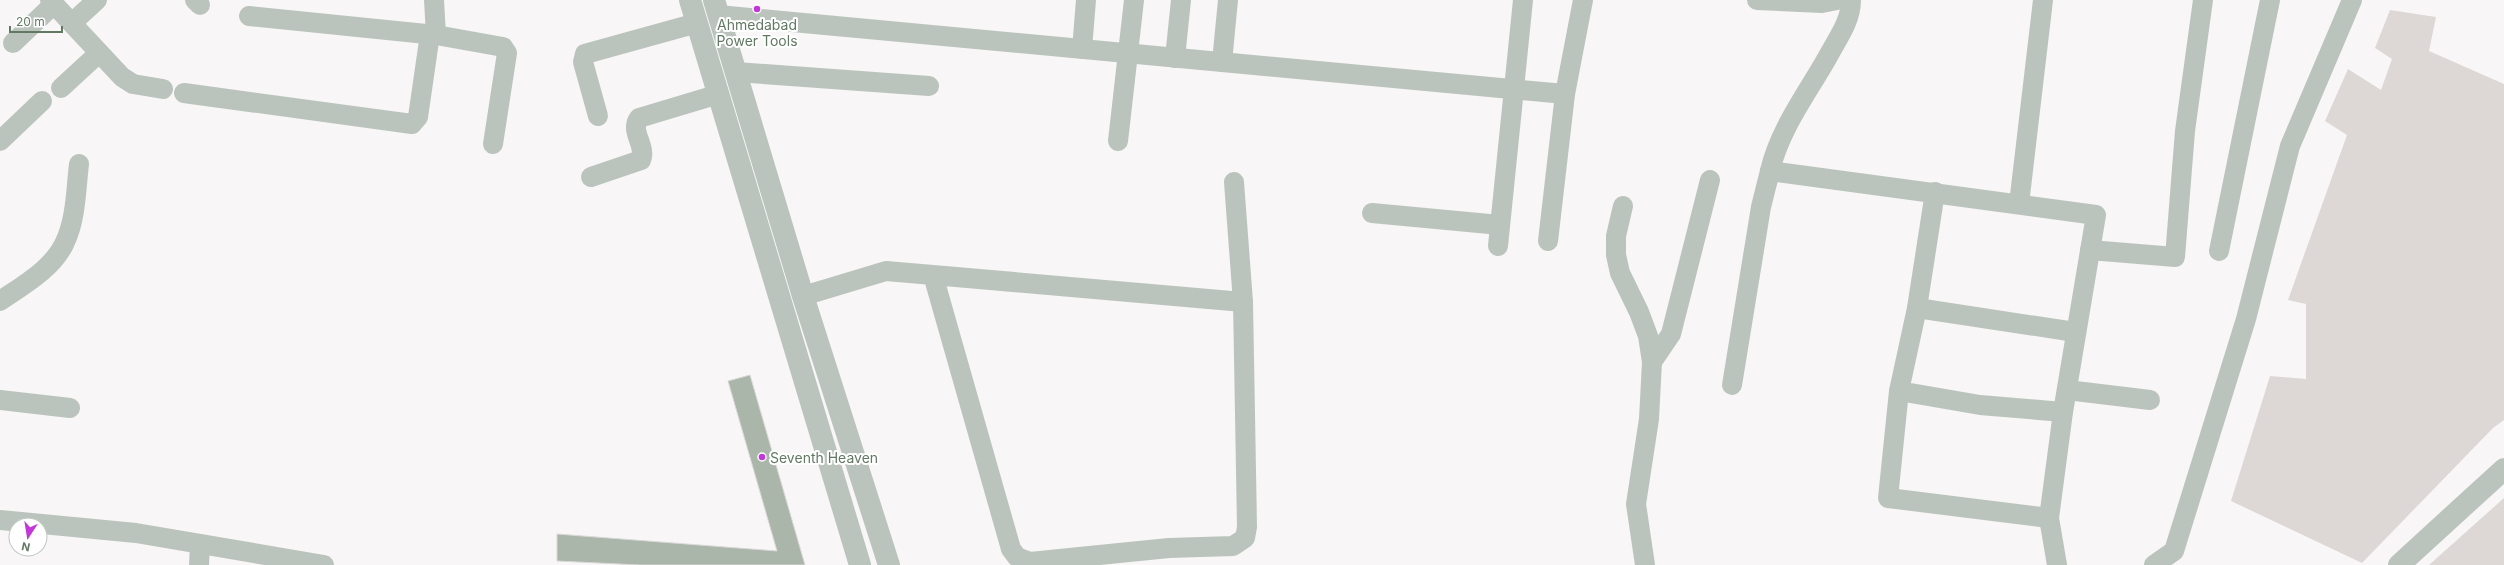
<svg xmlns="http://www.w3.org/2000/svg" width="2504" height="565" font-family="Inter,sans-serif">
	<rect width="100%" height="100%" fill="#f8f6f7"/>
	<g fill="#ddd8d6">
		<polygon points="2390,10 2436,17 2429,51 2504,84 2504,420 2493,428 2362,563 2231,501 2270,376 2306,379 2306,304 2288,300 2347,135 2325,121 2348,69 2381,90 2392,59 2375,48"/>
		<polygon points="2504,498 2504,565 2429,565"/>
	</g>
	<polygon fill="#aab6aa" stroke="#dad8d9" points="750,375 805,565 640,565 557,561 557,534 777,551 728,381"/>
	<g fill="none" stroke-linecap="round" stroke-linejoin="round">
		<g stroke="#bbc4bc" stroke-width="20">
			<polyline points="50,0 122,77 133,84 163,89"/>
			<polyline points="195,0 200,5"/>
			<polyline points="434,0 436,35"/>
			<polyline points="1757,0 1822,3 1837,0"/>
			<path d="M1851,0C1851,19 1840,35 1831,51C1810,90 1780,127 1770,171L2096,215L2063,412L2049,518L2057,565"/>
			<polyline points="718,15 1565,94"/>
			<polyline points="249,16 436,35 503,47 507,53 493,144"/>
			<polyline points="72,23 97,0"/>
			<polyline points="13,43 54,4"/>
			<polyline points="1082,49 1086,0"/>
			<polyline points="1175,58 1181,0"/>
			<polyline points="1222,62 1228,0"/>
			<polyline points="736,72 929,86"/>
			<polyline points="61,88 99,53"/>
			<polyline points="184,93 412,124 418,117 430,34"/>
			<polyline points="598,116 583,62 585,54 697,23"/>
			<polyline points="0,141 42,101"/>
			<polyline points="1118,141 1134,0"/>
			<path d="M591,177L641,160C647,146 629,131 639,118L719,94"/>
			<polyline points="1234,182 1243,302"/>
			<polyline points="2019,204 2043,0"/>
			<polyline points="1623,206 1616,236 1616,255 1620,273 1639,312 1648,336 1652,362 1649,419 1636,504 1645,565"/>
			<polyline points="1372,213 1500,225"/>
			<polyline points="1548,241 1565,94 1583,0"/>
			<polyline points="1498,246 1523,0"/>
			<polyline points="2090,250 2175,257 2185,131 2203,0"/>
			<polyline points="2219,251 2270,0"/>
			<polyline points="803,296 886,271 933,275 1243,302 1247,527 1245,538 1233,546 1169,548 1030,562 1017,557 1011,549 933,275"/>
			<path d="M0,301C22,286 54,268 65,242C76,219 76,189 79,164"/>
			<polyline points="1917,308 1935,192"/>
			<polyline points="1652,362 1671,334 1710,180"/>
			<polyline points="1732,385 1761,207 1770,171"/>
			<polyline points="2067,390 2150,400"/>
			<polyline points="1899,391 1888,498 2049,518"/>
			<polyline points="0,400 70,408"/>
			<polyline points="2063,412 1980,405 1899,391 1917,308 2075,332"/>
			<polyline points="0,520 136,533 324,565"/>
			<polyline points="199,565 200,544"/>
			<polyline points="2154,565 2174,551 2246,319 2290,146 2352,0"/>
		</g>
		<g stroke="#bbc4bc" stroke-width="22">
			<polyline points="690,0 860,565"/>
			<polyline points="714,0 803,296 889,565"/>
			<polyline points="2399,565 2504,469"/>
		</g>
	</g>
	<g fill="#c337d8" stroke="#fff" stroke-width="1.5">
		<circle cx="757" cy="9" r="4"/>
		<circle cx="762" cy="457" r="4"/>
	</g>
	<g text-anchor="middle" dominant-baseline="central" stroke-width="4" stroke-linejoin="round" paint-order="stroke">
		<g font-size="14" fill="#617963" stroke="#fff">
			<text x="757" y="24">Ahmedabad<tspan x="757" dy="16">Power Tools</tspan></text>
			<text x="770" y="457" text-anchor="start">Seventh Heaven</text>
		</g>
	</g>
	<g transform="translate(28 537) rotate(192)"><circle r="19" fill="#ffffff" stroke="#c0c9c1"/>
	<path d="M0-3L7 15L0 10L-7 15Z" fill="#c337d8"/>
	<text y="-6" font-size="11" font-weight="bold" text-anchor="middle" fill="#617963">N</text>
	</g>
	<path d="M10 26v6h52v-6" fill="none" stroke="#617963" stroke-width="2"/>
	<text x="16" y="26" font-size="12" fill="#617963" stroke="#ffffff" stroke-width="3" paint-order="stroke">20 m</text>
</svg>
